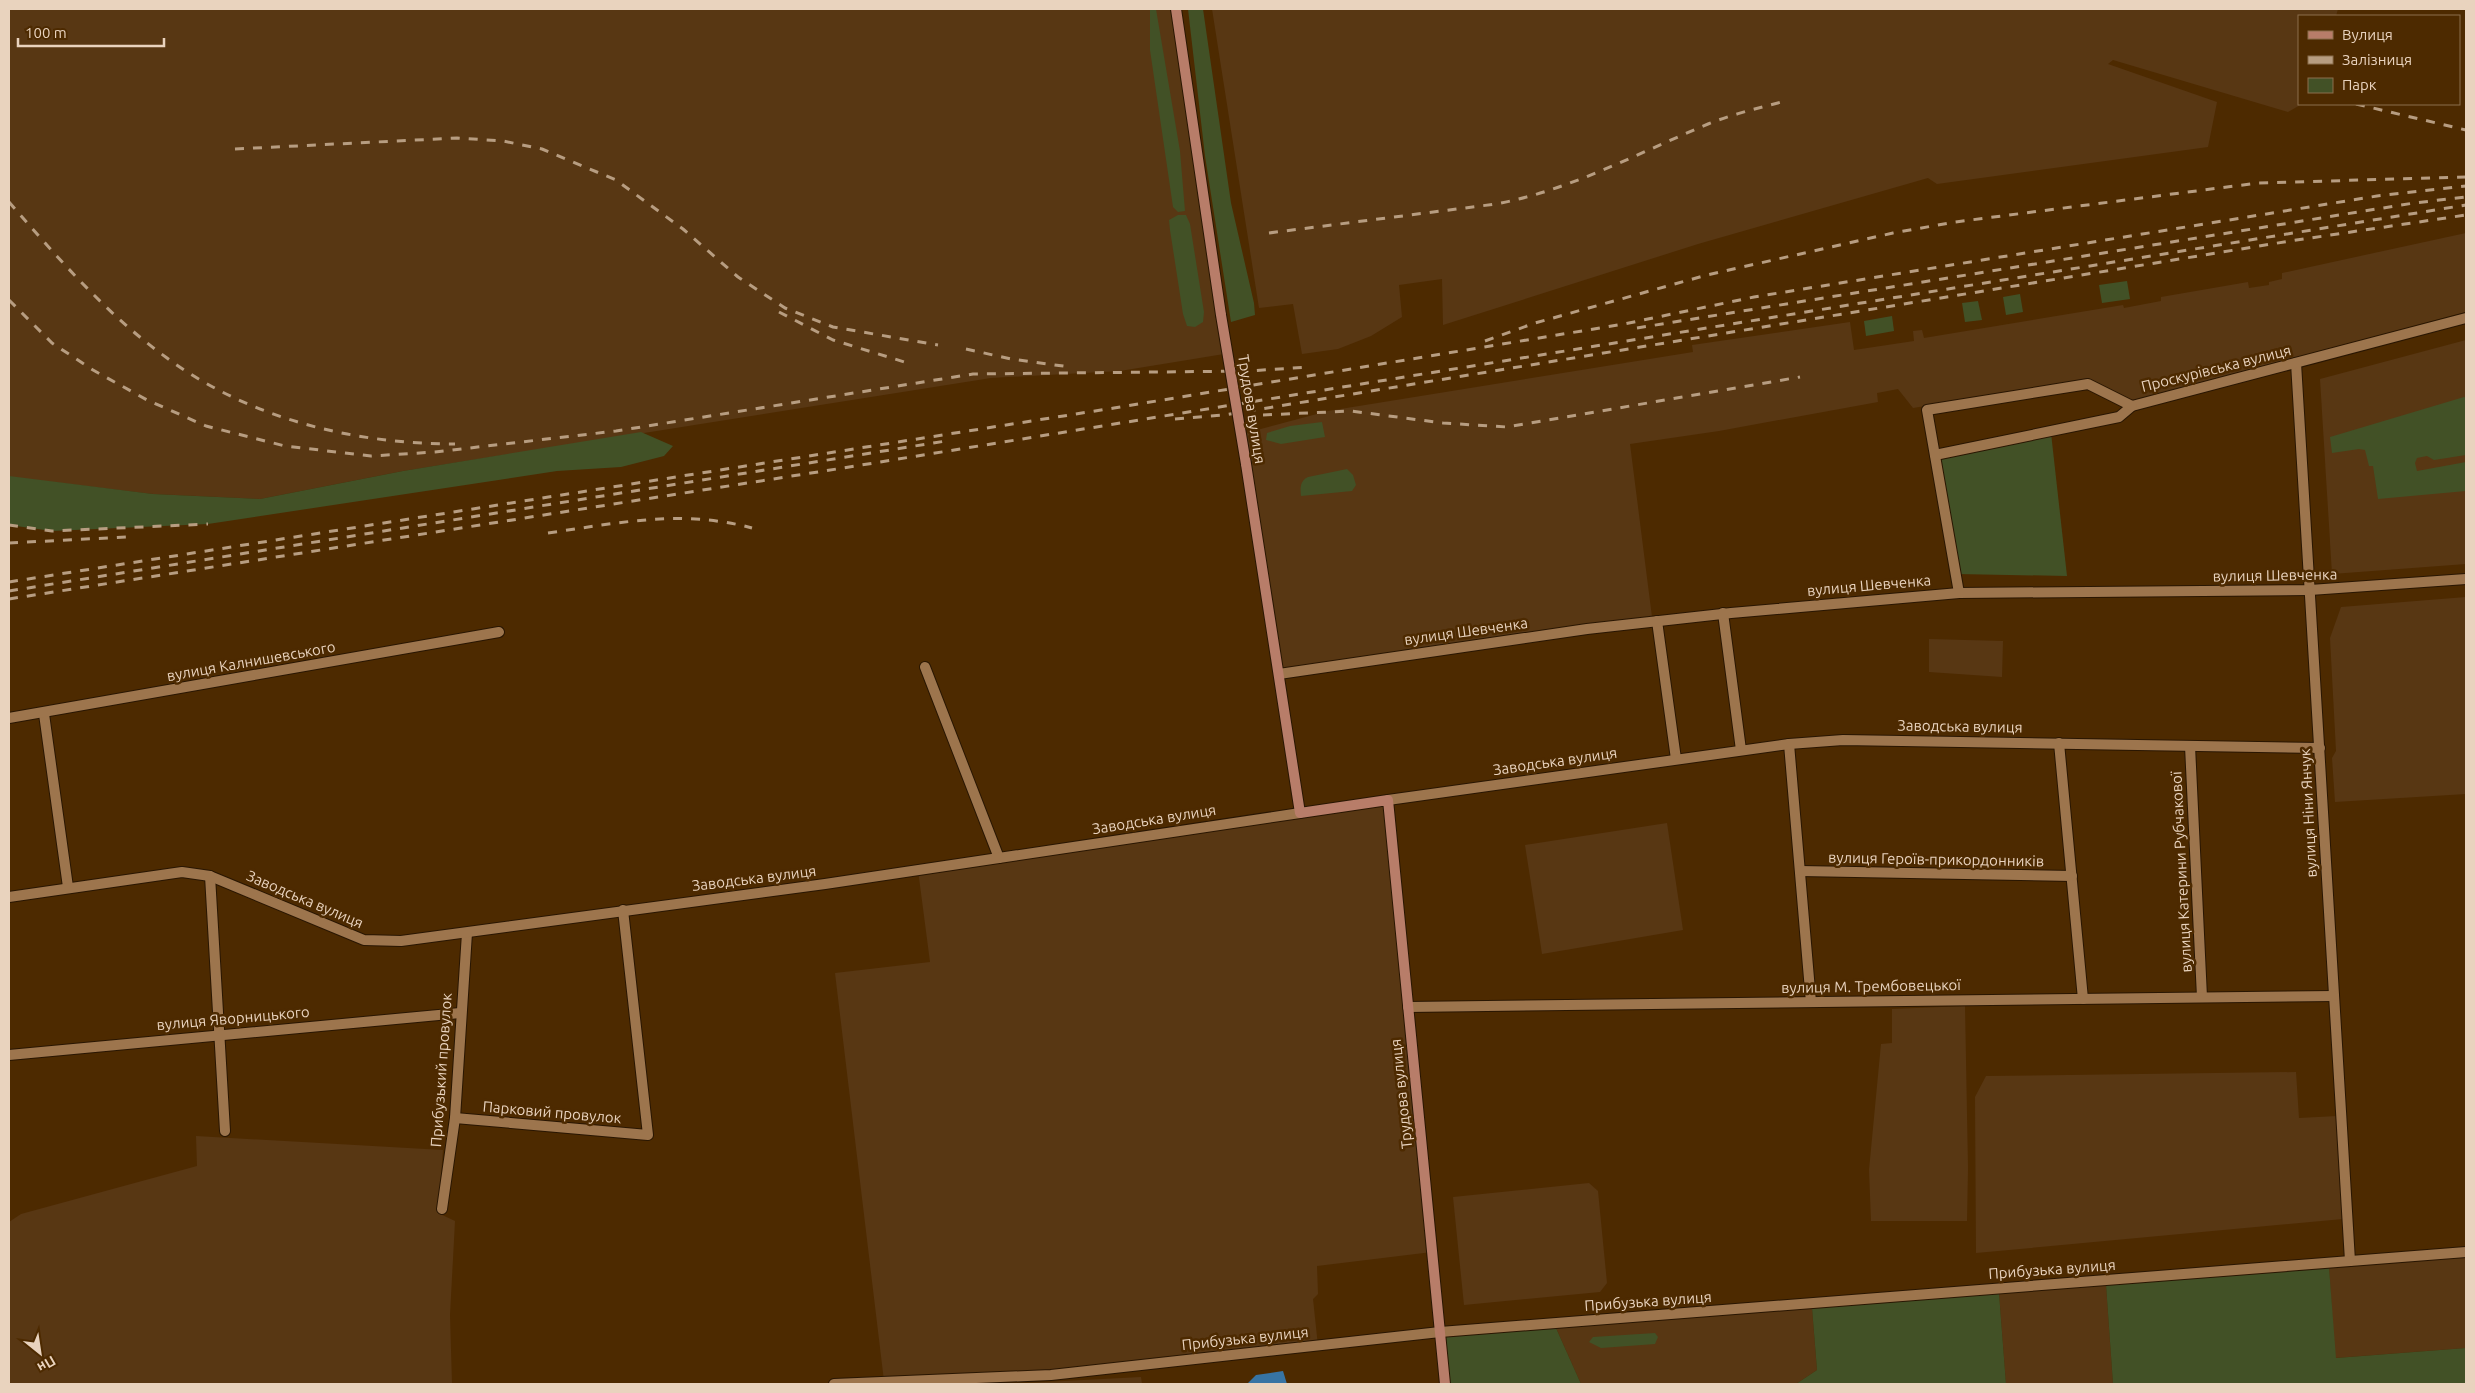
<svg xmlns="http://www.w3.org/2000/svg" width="2475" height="1393" font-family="Ubuntu,sans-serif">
	<rect width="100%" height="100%" fill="#4d2a00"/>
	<g fill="#583713">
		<polygon points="9,9 1171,9 1224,354 1120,371 991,378 403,471 260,499 153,494 9,477"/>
		<polygon points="1212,9 2338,9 2336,16 2299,16 2299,104 2302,104 2288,112 2113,60 2108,64 2217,102 2208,147 1937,184 1928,178 1698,244 1443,325 1442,279 1399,285 1402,317 1371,336 1338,349 1302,354 1293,304 1259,308"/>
		<polygon points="2466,233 2466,312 2132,401 2089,379 1913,408 1898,389 1877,393 1878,402 1719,431 1630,444 1652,617 1282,669 1246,433 1328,411 1693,352 1692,345 1850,322 1854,350 1914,341 1913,331 1922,330 1924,338 2123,305 2124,308 2161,301 2161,297 2248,282 2249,288 2269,285 2269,282 2282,279 2282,273"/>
		<polygon points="2466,340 2466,564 2332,574 2320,379"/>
		<polygon points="2466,597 2466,794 2335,802 2332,758 2336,751 2330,638 2341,607"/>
		<polygon points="1929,639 2003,641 2002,677 1929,672"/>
		<polygon points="1388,800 1432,1252 1317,1266 1318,1294 1313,1299 1318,1346 1140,1364 884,1381 835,973 930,962 918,870"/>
		<polygon points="1667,823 1683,930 1542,954 1525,845"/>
		<polygon points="1965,1006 1968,1168 1967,1221 1871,1221 1869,1170 1881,1044 1892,1043 1892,1009"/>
		<polygon points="2296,1072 2299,1118 2337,1116 2343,1219 1976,1253 1975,1097 1986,1076"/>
		<polygon points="196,1136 443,1150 438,1213 455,1221 450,1315 452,1384 9,1384 9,1222 21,1214 197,1166"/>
		<polygon points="1589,1183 1598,1191 1607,1283 1600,1292 1464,1305 1453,1197"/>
		<polygon points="2466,1256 2466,1348 2335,1358 2329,1267"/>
		<polygon points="2106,1285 2113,1384 2006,1384 1999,1293"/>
		<polygon points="1812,1308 1817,1370 1796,1384 1581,1384 1556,1328"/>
		<polygon points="1141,1377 1142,1384 1005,1384"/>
	</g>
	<g fill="#425126">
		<polygon points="1150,9 1156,9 1180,151 1185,211 1178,212 1173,207 1150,50"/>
		<polygon points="1188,9 1203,9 1231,203 1254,303 1255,315 1231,322 1205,156"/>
		<polygon points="1178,215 1186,215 1190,224 1204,312 1203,322 1195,327 1187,326 1183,314 1170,230 1169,220"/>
		<polygon points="2127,281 2130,299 2102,303 2099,285"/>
		<polygon points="2020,294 2023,312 2006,315 2003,297"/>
		<polygon points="1978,301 1982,320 1965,322 1962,303"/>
		<polygon points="1892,316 1894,331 1866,336 1864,321"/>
		<polygon points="2464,397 2466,398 2466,455 2434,460 2427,456 2417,458 2415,463 2417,471 2466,462 2466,491 2378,499 2373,466 2369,466 2365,450 2359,449 2332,453 2330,437"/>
		<polygon points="1322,422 1325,437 1281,444 1266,440 1267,433 1290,426"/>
		<polygon points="641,432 673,446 664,456 621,467 557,471 208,524 52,531 9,525 9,476 153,494 260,499 403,471"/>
		<polygon points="2051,433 2067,576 1957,574 1935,455"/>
		<path d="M1347,469L1353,475L1356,485L1352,491L1301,496C1300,487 1300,481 1308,477Z"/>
		<polygon points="2329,1267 2336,1358 2466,1348 2466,1384 2113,1384 2106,1285"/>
		<polygon points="1999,1293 2006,1384 1796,1384 1817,1370 1812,1308"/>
		<polygon points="1556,1328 1581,1384 1449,1384 1445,1336"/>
		<polygon points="1655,1333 1658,1337 1655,1344 1601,1348 1589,1342 1593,1337"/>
	</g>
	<polygon fill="#3774a4" points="1283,1371 1287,1384 1247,1384 1256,1375"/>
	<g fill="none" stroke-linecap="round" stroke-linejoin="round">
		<g stroke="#291602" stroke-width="12">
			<g id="minor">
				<polyline points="2296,363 2350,1261"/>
				<polyline points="1935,455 2119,417 2132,406 2466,318"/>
				<polyline points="1959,593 1927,410 2088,384 2132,406"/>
				<polyline points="1723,613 1741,750"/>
				<polyline points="1657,621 1676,759"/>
				<polyline points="925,667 999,858"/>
				<polyline points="44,714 68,887"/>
				<polyline points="9,718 499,632"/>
				<polyline points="2059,743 2083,999"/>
				<polyline points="1789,744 1811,1002"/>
				<polyline points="2190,746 2202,997"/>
				<polyline points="1388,800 1789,744 1843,740 2320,748"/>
				<polyline points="1800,871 2072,876"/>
				<polyline points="210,876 225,1131"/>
				<polyline points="1408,1007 2334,996"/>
				<polyline points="9,1055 460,1013"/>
				<polyline points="455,1118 648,1135 623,910"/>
				<polyline points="442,1209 455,1118 467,933"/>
				<polyline points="834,1384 1051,1375 1440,1332"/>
			</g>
		</g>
		<g stroke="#291602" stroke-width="12">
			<g id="tertiary">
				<polyline points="1279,674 1587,629 1731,613 1959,593 2310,590 2466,579"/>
				<polyline points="9,897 182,872 210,876 364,940 401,941 825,884 1300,813"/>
				<polyline points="1440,1332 2466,1252"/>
			</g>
		</g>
		<g stroke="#291602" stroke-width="12">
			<g id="secondary">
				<polyline points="1176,9 1221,315"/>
				<polyline points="1246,464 1300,813 1388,800 1445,1384"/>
			</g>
		</g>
		<use href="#minor" stroke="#9d754d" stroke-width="10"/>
		<use href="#tertiary" stroke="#9d754d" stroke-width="10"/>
		<use href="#secondary" stroke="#b87d69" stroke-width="10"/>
		<g stroke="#b79d81" stroke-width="3" stroke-dasharray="9 9" stroke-linecap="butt">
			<polyline points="2356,104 2466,130"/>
			<polyline points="235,149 457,138 503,141 542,149 616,180 683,229 738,277 785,308 833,327 938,345"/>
			<path d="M9,202C57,257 107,315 167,358C250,419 354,444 455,444"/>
			<path d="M1269,233L1496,204C1571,190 1638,153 1708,124C1733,114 1759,108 1785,101"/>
			<polyline points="9,300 52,343 93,370 147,400 206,426 285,446 371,456 435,452 616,431 973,374 1248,371 1309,367"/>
			<polyline points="779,312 833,340 911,364"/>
			<polyline points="1637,328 2414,203 2466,197"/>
			<polyline points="1485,341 1535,323 1707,275 1893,233 1955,222 2258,183 2466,177"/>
			<polyline points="966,349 1011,359 1070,367"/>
			<polyline points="1263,415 1351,411 1443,423 1507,427 1800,377"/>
			<polyline points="1175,419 1224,415 2290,241 2466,215"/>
			<polyline points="9,525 52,531 208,524"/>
			<path d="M548,533C618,523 682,509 752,528"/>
			<polyline points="9,543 126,537"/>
			<polyline points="9,582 1114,408 1624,324 1754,297 2377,196 2466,186"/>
			<polyline points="9,591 946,441"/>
			<polyline points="9,599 843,468 2466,205"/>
		</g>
		<g stroke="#291602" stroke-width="12" stroke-linecap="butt">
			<polyline id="secondary-bridge" points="1221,315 1246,464"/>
		</g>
		<use href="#secondary-bridge" stroke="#b87d69" stroke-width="10"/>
	</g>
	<g text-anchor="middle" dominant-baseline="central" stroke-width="5" stroke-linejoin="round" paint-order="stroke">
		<g font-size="15" fill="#e9d3be" stroke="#4d2a00">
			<text transform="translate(2216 368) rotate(-14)">Проскурівська вулиця</text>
			<text transform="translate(1252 409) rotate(81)">Трудова вулиця</text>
			<text transform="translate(2275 575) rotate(-1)">вулиця Шевченка</text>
			<text transform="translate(1869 585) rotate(-5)">вулиця Шевченка</text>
			<text transform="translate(1466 631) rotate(-8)">вулиця Шевченка</text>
			<text transform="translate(251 661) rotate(-10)">вулиця Калнишевського</text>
			<text transform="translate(1960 726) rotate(1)">Заводська вулиця</text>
			<text transform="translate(1555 761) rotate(-8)">Заводська вулиця</text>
			<text transform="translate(2308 813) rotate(-93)">вулиця Ніни Янчук</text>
			<text transform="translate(1154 819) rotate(-9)">Заводська вулиця</text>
			<text transform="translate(1936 859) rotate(1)">вулиця Героїв-прикордонників</text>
			<text transform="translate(2181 872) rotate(-93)">вулиця Катерини Рубчакової</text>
			<text transform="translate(754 878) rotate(-7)">Заводська вулиця</text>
			<text transform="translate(305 899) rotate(23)">Заводська вулиця</text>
			<text transform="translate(1871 986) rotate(-1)">вулиця М. Трембовецької</text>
			<text transform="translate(233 1018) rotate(-5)">вулиця Яворницького</text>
			<text transform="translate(441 1070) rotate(-86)">Прибузький провулок</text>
			<text transform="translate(1401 1094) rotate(-96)">Трудова вулиця</text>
			<text transform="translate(552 1112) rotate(5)">Парковий провулок</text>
			<text transform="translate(2052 1269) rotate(-4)">Прибузька вулиця</text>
			<text transform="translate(1648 1301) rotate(-4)">Прибузька вулиця</text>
			<text transform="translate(1245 1338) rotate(-6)">Прибузька вулиця</text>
		</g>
	</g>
	<rect width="2475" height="1393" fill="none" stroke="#e9d3be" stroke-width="20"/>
	<rect x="2298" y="15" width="162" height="90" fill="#4d2a00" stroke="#8b6e4c"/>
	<rect x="2308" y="31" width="25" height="8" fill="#b87d69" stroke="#8b6e4c"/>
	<text x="2342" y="40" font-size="15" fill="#e9d3be">Вулиця</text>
	<rect x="2308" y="56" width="25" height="8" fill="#b79d81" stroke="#8b6e4c"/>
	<text x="2342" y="65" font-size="15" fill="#e9d3be">Залізниця</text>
	<rect x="2308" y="78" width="25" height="15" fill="#425126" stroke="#8b6e4c"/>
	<text x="2342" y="90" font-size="15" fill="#e9d3be">Парк</text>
	<g transform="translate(40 1353) rotate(150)" stroke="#4d2a00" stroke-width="4" paint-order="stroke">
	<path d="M0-4L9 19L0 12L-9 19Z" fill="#e9d3be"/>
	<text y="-8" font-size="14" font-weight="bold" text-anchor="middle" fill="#e9d3be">Пн</text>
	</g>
	<path d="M18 38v8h146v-8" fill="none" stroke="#e9d3be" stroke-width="2.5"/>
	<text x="25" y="38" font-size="15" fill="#e9d3be" stroke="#4d2a00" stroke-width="4" paint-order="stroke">100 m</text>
</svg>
